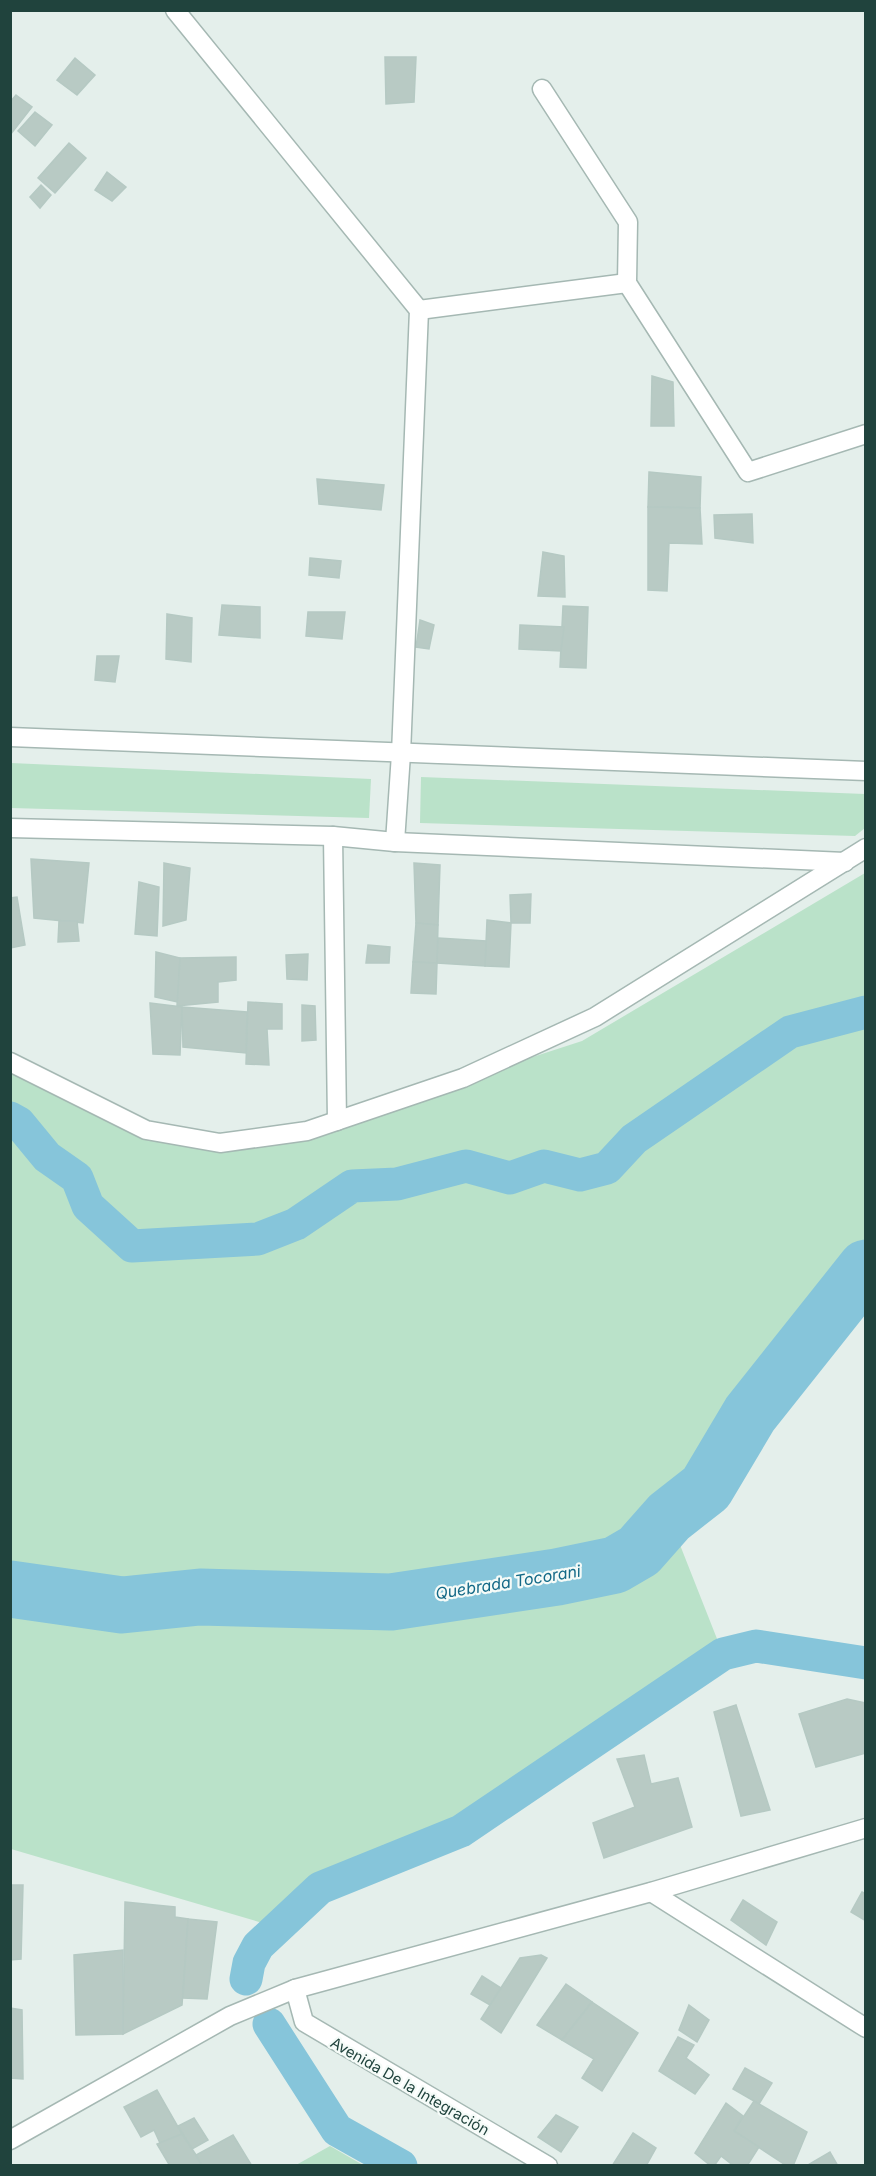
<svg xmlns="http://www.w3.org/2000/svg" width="876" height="2176" font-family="Inter,sans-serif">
	<rect width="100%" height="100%" fill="#e4efeb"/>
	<g fill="#bae2c9">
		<polygon points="11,763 371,779 369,818 11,808"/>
		<polygon points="421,777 865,794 865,828 855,836 420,823"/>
		<polygon points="865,873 865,1272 750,1414 706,1488 669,1517 723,1654 461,1831 320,1888 276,1927 11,1849 10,1073 179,1146 287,1137 582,1041"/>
		<polygon points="330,2146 363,2165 296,2165"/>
	</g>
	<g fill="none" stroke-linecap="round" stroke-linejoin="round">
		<g stroke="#86c5da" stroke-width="33">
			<polyline points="10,1118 19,1123 47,1157 77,1178 88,1206 132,1246 258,1239 296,1224 352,1186 397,1184 466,1166 510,1178 544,1166 580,1175 607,1168 634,1139 790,1032 866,1012"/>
			<polyline points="246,1979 249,1963 258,1946 320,1888 461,1831 723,1654 756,1646 866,1663"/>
			<polyline points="269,2024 337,2130 401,2166"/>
		</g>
		<polyline stroke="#86c5da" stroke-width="57" points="10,1589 122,1605 200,1597 391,1602 557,1577 615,1565 639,1551 669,1517 706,1488 750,1414 866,1268"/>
	</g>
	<g fill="#b8cac4" stroke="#b5c9c3" stroke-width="1.5">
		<polygon points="385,57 416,57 414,102 386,104"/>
		<polygon points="75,58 95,75 77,95 57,80"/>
		<polygon points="16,95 32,107 10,135 10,102"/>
		<polygon points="35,112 52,125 35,146 18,131"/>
		<polygon points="69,143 86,158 55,193 38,178"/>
		<polygon points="107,172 126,187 112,201 95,190"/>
		<polygon points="41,185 51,195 40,208 30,197"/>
		<polygon points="652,376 673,382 674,426 651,426"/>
		<polygon points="649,472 701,477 700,508 648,507"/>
		<polygon points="317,479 384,485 381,510 319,504"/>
		<polygon points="648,507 700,508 702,544 669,543 667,591 648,590"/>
		<polygon points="752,514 753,543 715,538 714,515"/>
		<polygon points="543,552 564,556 565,597 538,596"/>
		<polygon points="310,558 341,561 339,578 309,575"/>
		<polygon points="222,605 260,607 260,638 219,635"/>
		<polygon points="563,606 588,607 586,668 560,667"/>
		<polygon points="308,612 345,612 342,639 306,636"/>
		<polygon points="167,614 192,618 191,662 166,659"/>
		<polygon points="420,620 434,625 429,649 416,647"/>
		<polygon points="520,625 564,627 561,651 519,649"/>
		<polygon points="97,656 119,656 115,682 95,680"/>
		<polygon points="31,859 89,863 83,923 34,918"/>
		<polygon points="164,863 190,868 186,920 163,926"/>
		<polygon points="414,863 440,865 438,925 416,923"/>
		<polygon points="139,882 159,887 157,936 135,934"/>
		<polygon points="531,894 530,923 511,923 510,895"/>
		<polygon points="17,897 25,945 10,948 10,898"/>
		<polygon points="487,920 511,923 509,967 485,966"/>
		<polygon points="59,921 77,921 79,941 58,942"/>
		<polygon points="416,923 438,925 437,963 413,962"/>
		<polygon points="438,938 486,941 485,966 437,963"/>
		<polygon points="368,945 390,947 389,963 366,963"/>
		<polygon points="156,952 180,958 178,1002 155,997"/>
		<polygon points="308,954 307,980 287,979 286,955"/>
		<polygon points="236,957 236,980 218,982 218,1002 177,1006 180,958"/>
		<polygon points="413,962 437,963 436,994 411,993"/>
		<polygon points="248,1002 282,1004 282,1029 267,1029 269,1065 246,1064"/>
		<polygon points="150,1003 182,1007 180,1055 153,1054"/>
		<polygon points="302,1005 315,1006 316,1040 302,1041"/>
		<polygon points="182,1007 247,1012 246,1053 183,1047"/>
		<polygon points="847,1699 866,1703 866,1753 816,1767 799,1714"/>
		<polygon points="736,1705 770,1810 741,1816 714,1712"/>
		<polygon points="644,1755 651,1784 678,1778 692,1827 604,1858 593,1823 635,1807 617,1759"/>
		<polygon points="10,1885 23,1885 21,1959 10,1960"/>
		<polygon points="862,1892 866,1894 866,1921 851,1912"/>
		<polygon points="743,1900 777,1922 766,1945 731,1920"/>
		<polygon points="125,1902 175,1907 175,1917 188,1919 182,2005 123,2034"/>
		<polygon points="188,1919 217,1922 207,1999 183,1998"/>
		<polygon points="123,1950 123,2034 76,2035 74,1955"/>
		<polygon points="541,1955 547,1958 501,2033 481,2019 520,1958"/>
		<polygon points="482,1976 501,1988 490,2005 471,1994"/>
		<polygon points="566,1984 592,2002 562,2040 537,2025"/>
		<polygon points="592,2002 638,2033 602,2091 582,2078 594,2059 562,2040"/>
		<polygon points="689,2005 709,2020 697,2042 679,2030"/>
		<polygon points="10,2008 22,2010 23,2079 10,2078"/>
		<polygon points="678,2037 694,2045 686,2058 709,2075 695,2094 659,2071"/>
		<polygon points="745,2068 772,2083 759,2104 733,2089"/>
		<polygon points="157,2090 182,2134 160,2143 154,2130 141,2137 124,2107"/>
		<polygon points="754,2101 807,2132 793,2166 787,2166 734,2131"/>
		<polygon points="726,2103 743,2116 734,2131 759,2147 747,2166 734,2166 721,2156 714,2166 711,2166 695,2153"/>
		<polygon points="556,2115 578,2127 561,2152 538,2137"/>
		<polygon points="194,2118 208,2140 192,2149 178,2126"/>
		<polygon points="633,2133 656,2148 646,2166 612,2166"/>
		<polygon points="182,2134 196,2155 202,2166 170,2166 157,2144"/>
		<polygon points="233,2135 252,2166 202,2166 196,2155"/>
		<polygon points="830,2152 838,2166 809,2166 808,2165"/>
	</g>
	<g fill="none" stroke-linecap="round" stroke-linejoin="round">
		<g stroke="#a5b8b3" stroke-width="21">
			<g id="minor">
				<polyline points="175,10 419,310 401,754 395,842"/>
				<polyline points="542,89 628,222 627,283 748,472 866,434"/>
				<polyline points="419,310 627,283"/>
				<polyline points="10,737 866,771"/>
				<polyline points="10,828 333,836 395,842 845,862"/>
				<polyline points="333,836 337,1121"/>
				<polyline points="10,1062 146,1130 220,1143 307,1131 463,1078 595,1017 866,848"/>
				<polyline points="651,1892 866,2028"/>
			</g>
		</g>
		<g stroke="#a5b8b3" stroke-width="21">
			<g id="tertiary">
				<polyline points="295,1989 304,2022 548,2166"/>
				<polyline points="10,2140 230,2016 295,1989 651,1892 866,1828"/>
			</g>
		</g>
		<use href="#minor" stroke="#fff" stroke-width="18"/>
		<use href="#tertiary" stroke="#fff" stroke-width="18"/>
	</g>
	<g text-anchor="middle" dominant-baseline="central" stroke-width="4.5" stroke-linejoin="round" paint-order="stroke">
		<g font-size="15" fill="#20433d" stroke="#f5fbf8">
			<text transform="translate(410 2086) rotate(30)">Avenida De la Integración</text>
		</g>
		<g font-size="16" font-style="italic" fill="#136987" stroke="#f5fbf8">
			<text transform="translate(508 1582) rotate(-9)">Quebrada Tocorani</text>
		</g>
	</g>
	<rect width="876" height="2176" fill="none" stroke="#20433d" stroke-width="24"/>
</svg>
